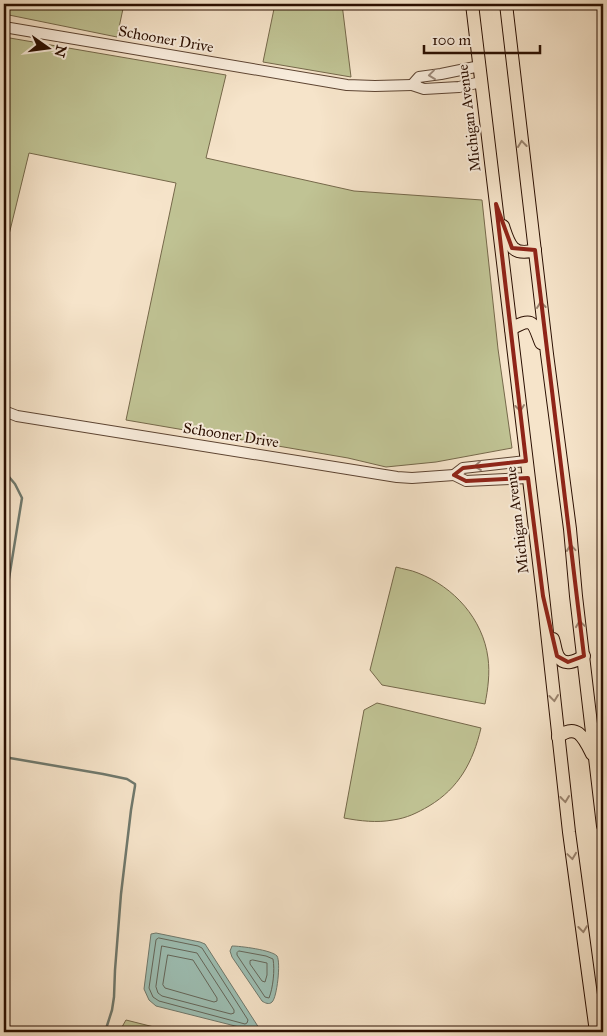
<svg xmlns="http://www.w3.org/2000/svg" width="607" height="1036" font-family="'IM FELL Great Primer',serif">
	<rect width="100%" height="100%" fill="#f6e4ca"/>
	<filter id="stains"><feTurbulence type="fractalNoise" baseFrequency=".004" numOctaves="4"/><feColorMatrix values="0 0 0 0 .2 0 0 0 0 .09 0 0 0 0 .02 0 0 0 .5 -.17"/></filter>
	<radialGradient id="worn" r=".72"><stop offset=".6" stop-color="#630" stop-opacity="0"/><stop offset="1" stop-color="#630" stop-opacity=".3"/></radialGradient>
	<g fill="#c0c394" stroke="#75684a">
		<polygon points="4,4 124,4 117,37 4,14"/>
		<polygon points="275,4 342,4 351,77 263,62"/>
		<polygon points="4,37 226,75 206,158 354,191 482,200 498,349 512,448 436,462 386,467 348,458 126,420 176,183 29,153 4,255"/>
		<path d="M396,567C403,569 411,570 418,573C454,587 483,619 488,658C490,673 488,689 485,704L382,685L370,670Z"/>
		<path d="M377,703L481,728C473,762 459,788 429,806C417,813 407,818 393,820C377,823 360,821 344,818L364,710Z"/>
		<polygon points="126,1020 174,1032 119,1032"/>
	</g>
	<g fill="#9dbfb4" stroke="#6f786c">
		<polygon points="156,933 200,942 205,944 259,1028 259,1031 255,1031 156,1006 149,1000 144,989 151,934"/>
		<path d="M232,946C240,946 272,950 277,956C281,962 277,998 272,1002C269,1005 265,1003 262,1001L232,957L230,951Z"/>
	</g>
	<g fill="none" stroke-linecap="round" stroke-linejoin="round">
		<g stroke="#64665a" stroke-width="1">
			<polygon points="159,938 198,946 202,948 248,1020 247,1023 245,1024 159,1001 153,997 149,988 156,940"/>
			<polygon points="162,946 197,953 234,1010 234,1013 231,1014 162,996 158,993 156,987"/>
			<path d="M239,951L266,956L273,959C275,970 273,988 269,998L265,997L237,955V953Z"/>
			<polygon points="168,955 193,960 217,998 217,1001 214,1002 165,988 163,985"/>
			<polygon points="253,960 267,963 267,975 265,982 262,981 250,964 250,961"/>
		</g>
		<g stroke="#6f786c" stroke-width="2.5">
			<polyline points="4,471 15,484 22,498 4,609"/>
			<polyline points="4,757 103,774 127,779 135,784 135,786 131,810 121,894 115,970 114,997 112,1010 105,1032"/>
		</g>
		<g stroke="#5d4432" stroke-width="12">
			<g id="minor">
				<polyline points="4,27 347,85 375,86 412,85"/>
				<polyline points="480,66 441,74 419,77 412,85 424,89 459,87 481,82"/>
				<polyline points="4,411 17,416 397,477 412,478 454,475"/>
				<polyline points="526,461 463,468 454,475 466,481 528,478"/>
			</g>
		</g>
		<g stroke="#2a0e00" stroke-width="14">
			<g id="major">
				<polyline points="472,4 543,596 569,832 596,1032"/>
				<polyline points="506,4 547,354 570,529 576,596 603,826"/>
				<path d="M503,226C509,244 512,257 535,250"/>
				<path d="M511,329C534,316 533,323 541,343"/>
				<path d="M553,639C555,644 555,651 558,656C564,667 576,661 584,656"/>
				<path d="M558,737C577,722 584,738 592,754"/>
			</g>
		</g>
		<use href="#minor" stroke="#f9eddd" stroke-width="10"/>
		<use href="#major" stroke="#f6e4ca" stroke-width="12"/>
	</g>
	<defs><path id="oneway-chevron" d="M-2-3.5L2.5 0L-2 3.5" fill="none" stroke-width="1.6" stroke-linecap="round" stroke-linejoin="round" transform="scale(1.25)"/></defs>
	<g stroke="#9c897a">
		<use href="#oneway-chevron" transform="translate(432 75) rotate(173)"/>
		<use href="#oneway-chevron" transform="translate(478 466) rotate(174)"/>
	</g>
	<g stroke="#9a846f">
		<use href="#oneway-chevron" transform="translate(522 144) rotate(-97)"/>
		<use href="#oneway-chevron" transform="translate(541 305) rotate(-97)"/>
		<use href="#oneway-chevron" transform="translate(520 408) rotate(83)"/>
		<use href="#oneway-chevron" transform="translate(571 548) rotate(-95)"/>
		<use href="#oneway-chevron" transform="translate(580 624) rotate(-98)"/>
		<use href="#oneway-chevron" transform="translate(554 698) rotate(83)"/>
		<use href="#oneway-chevron" transform="translate(565 799) rotate(83)"/>
		<use href="#oneway-chevron" transform="translate(572 856) rotate(82)"/>
		<use href="#oneway-chevron" transform="translate(583 929) rotate(83)"/>
	</g>
	<path fill="none" stroke="#8f2418" stroke-width="4" stroke-linejoin="round" d="M496,204L512,248L535,250L584,656L568,662L557,656L543,596L528,478L466,481L454,475L463,468L526,461Z"/>
	<g text-anchor="middle" dominant-baseline="central" stroke-width="4" stroke-linejoin="round" paint-order="stroke">
		<g font-size="15" fill="#2a0e00" stroke="#f9eddd">
			<text transform="translate(166 39) rotate(10)">Schooner Drive</text>
			<text transform="translate(469 118) rotate(-97)">Michigan Avenue</text>
			<text transform="translate(231 435) rotate(9)">Schooner Drive</text>
			<text transform="translate(517 520) rotate(-97)">Michigan Avenue</text>
		</g>
	</g>
	<rect width="607" height="1036" fill="none" stroke="#f6e4ca" stroke-width="20"/>
	<rect x="5" y="5" width="597" height="1026" fill="none" stroke="#2a0e00" stroke-width="2.5"/>
	<rect x="10" y="10" width="587" height="1016" fill="none" stroke="#2a0e00"/>
	<g transform="translate(48 48) rotate(104)" stroke="#f9eddd" stroke-width="4" paint-order="stroke">
	<path d="M0-4L9 19L0 12L-9 19Z" fill="#2a0e00"/>
	<text y="-8" font-size="14" font-weight="bold" text-anchor="middle" fill="#2a0e00">N</text>
	</g>
	<path d="M424 45v8h116v-8" fill="none" stroke="#2a0e00" stroke-width="2.5"/>
	<text x="432" y="45" font-size="15" fill="#2a0e00" stroke="#f9eddd" stroke-width="4" paint-order="stroke">100 m</text>
	<rect width="100%" height="100%" filter="url(#stains)"/>
	<rect width="100%" height="100%" fill="url(#worn)"/>
</svg>
